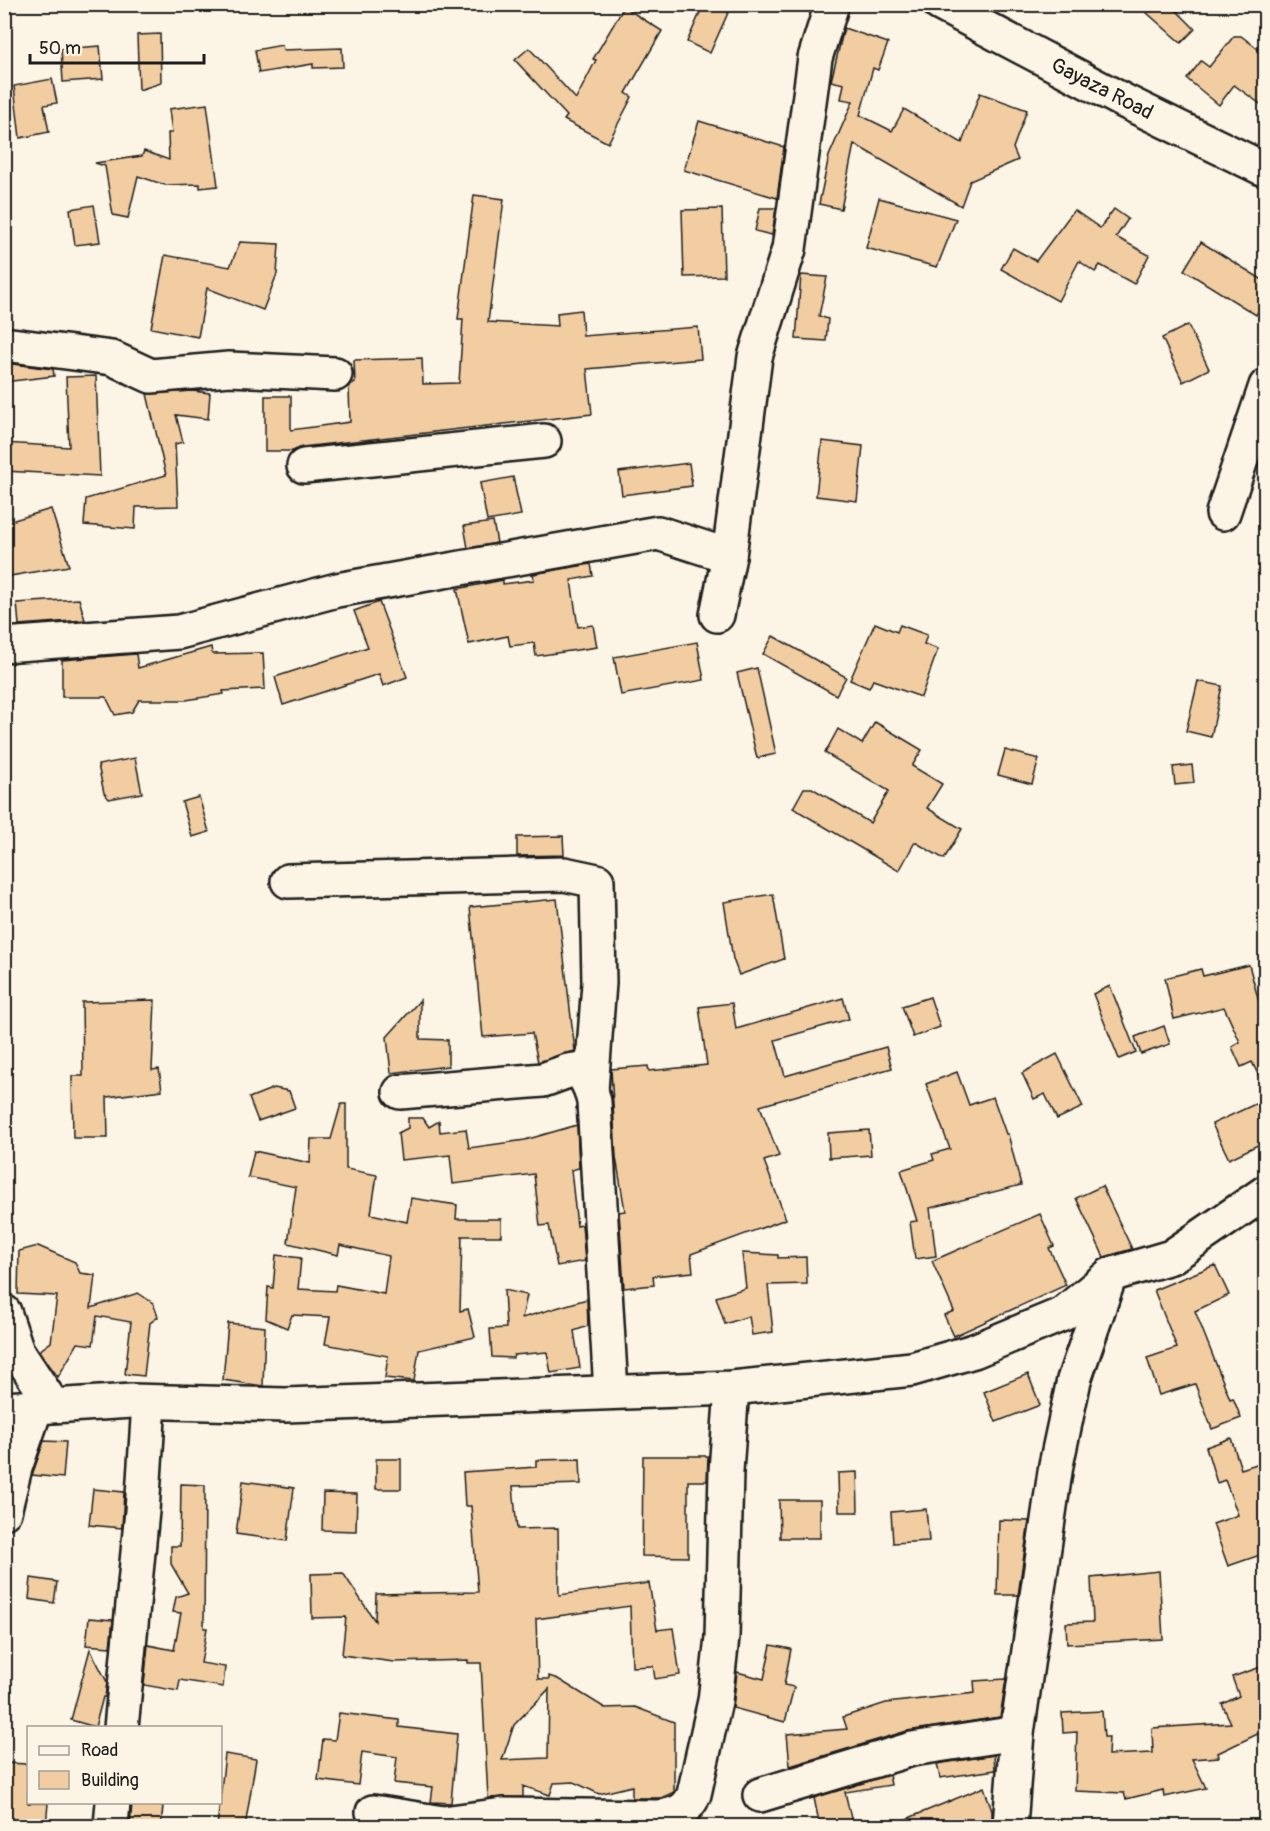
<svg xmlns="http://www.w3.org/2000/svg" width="1270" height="1831" font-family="Pangolin,sans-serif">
	<rect width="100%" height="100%" fill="#fcf5e5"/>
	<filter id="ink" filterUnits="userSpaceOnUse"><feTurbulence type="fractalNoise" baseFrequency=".0167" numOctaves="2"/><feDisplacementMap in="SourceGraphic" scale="12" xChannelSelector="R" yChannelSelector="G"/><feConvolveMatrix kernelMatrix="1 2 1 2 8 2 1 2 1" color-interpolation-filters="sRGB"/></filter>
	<g filter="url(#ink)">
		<g fill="#f2cda2" stroke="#1c1c1c" stroke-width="1.5" fill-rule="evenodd">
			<polygon points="704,4 732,4 710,53 687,42"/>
			<polygon points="1137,4 1170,4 1195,29 1181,43"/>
			<polygon points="624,7 662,31 626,93 632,97 608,143 564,120 567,116 515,60 529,48 576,99 596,60 593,59"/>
			<polygon points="844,28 888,43 878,70 873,68 860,115 892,131 904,109 962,143 980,93 1027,110 1013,148 1018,160 970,181 961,206 854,144 841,209 819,204 829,156 853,101 841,99 844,84 831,81"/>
			<polygon points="160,34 161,83 139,90 137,35"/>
			<polygon points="1234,36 1241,36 1266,55 1266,108 1234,85 1219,105 1187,79 1201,61 1209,67"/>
			<polygon points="282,45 283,50 342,48 343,67 313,68 313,64 259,73 255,50"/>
			<polygon points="100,46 103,79 63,82 61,49"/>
			<polygon points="52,79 57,103 44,105 49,132 20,138 14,86"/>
			<polygon points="207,104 218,186 200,188 200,184 165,185 138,176 128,218 113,215 105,166 95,163 142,156 144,151 169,160 168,133 172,133 169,109"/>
			<polygon points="699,121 784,147 777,198 684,170"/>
			<polygon points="474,195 504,199 488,322 558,326 557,313 581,310 583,336 698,327 701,359 587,369 592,414 302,447 293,451 265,451 265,396 291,396 291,430 350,422 349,386 355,382 354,360 422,358 423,384 459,383 463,319 458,319"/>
			<polygon points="879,198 956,219 937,267 866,248"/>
			<polygon points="94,205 100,242 75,245 70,209"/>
			<polygon points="760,208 776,208 772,235 755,231"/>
			<polygon points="722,209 724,276 684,277 682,210"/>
			<polygon points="1114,209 1128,219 1116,237 1149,255 1134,284 1100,265 1095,272 1079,261 1058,301 1001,269 1013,248 1036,261 1074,210 1100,228"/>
			<polygon points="240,242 279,244 277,274 263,310 207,288 198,337 151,328 165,255 230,267"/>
			<polygon points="1201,242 1266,282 1266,299 1256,315 1184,270"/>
			<polygon points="801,275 827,277 819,316 828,319 826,341 796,339"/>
			<polygon points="1188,325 1209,369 1183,382 1162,338"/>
			<polygon points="4,363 53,369 54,376 4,382"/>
			<polygon points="96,376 100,476 4,471 4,443 69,447 66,377"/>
			<polygon points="192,391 210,393 208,419 176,415 183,442 175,444 178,506 136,507 135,529 84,525 86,499 166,475 147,394"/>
			<polygon points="822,441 863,446 857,501 816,496"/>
			<polygon points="689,463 692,486 622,495 619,472"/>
			<polygon points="513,477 521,515 487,521 480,483"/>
			<polygon points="51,509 69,566 4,577 4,523"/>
			<polygon points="493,522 497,543 468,548 464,526"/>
			<polygon points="591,564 593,576 571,580 578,627 593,625 597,647 536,656 534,643 510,646 508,636 469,644 457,589 503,580 503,584 534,580 533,574"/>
			<polygon points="79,599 85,620 19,625 17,603"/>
			<polygon points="379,602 407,677 383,686 379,674 283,705 275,677 368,647 354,611"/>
			<polygon points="875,623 897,632 900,625 927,635 924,644 938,649 921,697 873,680 869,688 850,680"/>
			<polygon points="773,636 846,677 836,695 763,654"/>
			<polygon points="697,642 704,680 621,695 614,657"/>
			<polygon points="211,647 212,654 263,653 265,689 223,691 224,694 186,700 139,700 132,712 115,715 106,697 62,697 62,660 136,654 138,668"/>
			<polygon points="757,668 776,754 757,758 737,673"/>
			<polygon points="1198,681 1222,686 1211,737 1186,731"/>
			<polygon points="875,722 922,750 912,766 942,784 927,808 962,829 944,859 915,842 899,871 793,808 804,788 812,788 870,823 889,791 825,753 838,729 862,744"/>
			<polygon points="1005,750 1039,759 1032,784 998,775"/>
			<polygon points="135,758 142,793 109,799 104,793 98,765"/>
			<polygon points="1192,765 1194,783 1175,785 1173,767"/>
			<polygon points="199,797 209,832 192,837 182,802"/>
			<polygon points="563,836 564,855 517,856 517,837"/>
			<polygon points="773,894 784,959 739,975 733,959 724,902"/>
			<polygon points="557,899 575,1051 538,1062 532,1033 483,1037 470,907"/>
			<polygon points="1249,965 1259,1002 1266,998 1266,1091 1252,1062 1241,1067 1232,1047 1240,1042 1224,1007 1174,1019 1165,978 1201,969 1203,976"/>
			<polygon points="1110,986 1136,1052 1119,1059 1093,994"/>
			<polygon points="930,997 940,1027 913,1037 902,1006"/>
			<polygon points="843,998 849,1019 775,1040 785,1076 886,1047 892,1068 760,1106 779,1156 764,1161 786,1219 691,1254 693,1272 653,1276 654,1285 624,1288 619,1212 625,1211 616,1157 611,1069 648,1066 649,1071 707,1065 699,1007 732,1003 736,1029"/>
			<polygon points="155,1000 152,1070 159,1069 162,1090 107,1097 108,1138 73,1138 72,1076 83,1076 82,1002"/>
			<polygon points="420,1000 420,1039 448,1040 448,1066 391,1073 387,1037"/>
			<polygon points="1164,1026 1170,1044 1141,1054 1135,1037"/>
			<polygon points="1057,1054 1083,1107 1057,1119 1045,1094 1034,1099 1022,1073"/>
			<polygon points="957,1072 969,1105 993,1097 1006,1134 1008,1134 1021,1185 930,1208 936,1256 915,1259 910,1222 917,1221 901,1170 934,1160 932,1154 950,1149 926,1084"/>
			<polygon points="274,1088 289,1091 295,1108 258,1121 249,1098"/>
			<polygon points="1266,1099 1266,1141 1229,1159 1212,1124"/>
			<polygon points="341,1104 346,1104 346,1169 377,1175 371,1214 407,1222 411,1198 457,1205 456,1219 501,1219 501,1236 462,1236 460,1311 468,1309 475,1337 419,1350 414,1381 385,1378 388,1356 325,1344 330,1317 292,1315 287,1328 266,1319 268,1287 273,1288 276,1255 301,1258 298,1289 335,1291 336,1285 384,1294 389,1256 340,1245 338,1255 288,1243 296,1187 248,1177 254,1151 310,1163 311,1139 331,1139"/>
			<polygon points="408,1118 423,1118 429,1127 439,1121 440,1132 466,1129 469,1148 525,1140 577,1125 579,1168 571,1170 577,1226 582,1225 585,1261 557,1266 549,1225 540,1226 534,1174 453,1184 450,1155 401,1160 398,1133 408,1128"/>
			<polygon points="869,1130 871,1155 829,1158 828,1133"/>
			<polygon points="1102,1186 1132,1249 1104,1257 1076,1198"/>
			<polygon points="1040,1214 1054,1246 1049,1248 1066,1285 954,1336 944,1315 954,1311 932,1261"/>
			<polygon points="38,1246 75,1262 80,1273 95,1275 91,1308 138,1293 153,1303 158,1317 150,1323 144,1376 125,1374 131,1322 97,1316 93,1345 78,1343 58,1377 39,1351 51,1342 57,1296 18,1294 19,1251"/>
			<polygon points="742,1253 778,1255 778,1258 806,1257 807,1284 768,1285 773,1332 752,1335 749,1316 725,1324 716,1297 746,1288"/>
			<polygon points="1215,1265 1229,1295 1195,1311 1230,1399 1233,1398 1241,1418 1212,1429 1195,1384 1159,1395 1147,1358 1177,1348 1154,1290"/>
			<polygon points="504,1290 527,1295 522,1318 587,1299 588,1326 574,1331 580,1368 551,1373 547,1352 514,1355 513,1358 492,1357 490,1329 506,1328"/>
			<polygon points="228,1323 265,1327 263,1386 223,1380"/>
			<polygon points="1028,1374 1040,1405 996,1422 984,1392"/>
			<polygon points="1231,1438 1241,1469 1266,1461 1266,1553 1228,1566 1213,1524 1238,1515 1225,1480 1217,1483 1206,1447"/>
			<polygon points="44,1441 66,1442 63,1478 32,1475"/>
			<polygon points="643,1456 708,1456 707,1481 688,1481 688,1557 642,1556"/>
			<rect x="376" y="1459" width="25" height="30"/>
			<path d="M580,1459L581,1484L513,1486L517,1529L558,1528L559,1595L649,1583L657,1630L673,1628L680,1675L655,1679L653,1666L632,1667L630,1606L536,1619L538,1679H549V1676L558,1679L605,1708L635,1707L674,1722V1792L661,1798H632V1786L599,1794L574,1782L554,1783L550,1795L523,1786V1797L488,1798L481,1663H468V1660L394,1662L342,1655L346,1617L312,1618L311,1574L343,1573L375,1621L376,1594L478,1592L471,1506H465L463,1472L536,1467V1460ZM549,1689L548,1758L502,1760L514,1725Z"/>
			<polygon points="857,1472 858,1512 839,1512 838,1473"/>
			<polygon points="243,1481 294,1488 287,1541 236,1534"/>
			<polygon points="181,1484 205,1485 204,1628 207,1628 201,1663 225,1667 223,1687 180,1680 178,1691 144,1685 148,1645 174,1650 181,1613 173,1612 176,1597 188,1593 171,1564 171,1546 180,1546"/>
			<polygon points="93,1489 124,1492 122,1528 89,1525"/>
			<polygon points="323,1493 357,1494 356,1531 322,1530"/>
			<polygon points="779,1500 820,1500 820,1538 780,1538"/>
			<polygon points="926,1509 929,1541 893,1543 891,1512"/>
			<polygon points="999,1520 1029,1521 1018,1595 997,1595"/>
			<polygon points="1159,1571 1163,1639 1067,1644 1066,1623 1093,1622 1091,1578"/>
			<polygon points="31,1578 57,1582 54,1603 29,1599"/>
			<polygon points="89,1618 113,1620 110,1647 86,1645"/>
			<polygon points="771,1645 791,1649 784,1685 794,1687 785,1722 733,1708 737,1672 764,1679"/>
			<polygon points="90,1649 107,1682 105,1697 103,1697 95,1727 71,1720"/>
			<polygon points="1261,1667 1265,1680 1266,1730 1218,1753 1219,1757 1192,1759 1206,1788 1164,1797 1163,1790 1126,1799 1124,1793 1075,1791 1077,1732 1063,1733 1062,1713 1102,1711 1104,1737 1109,1737 1108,1755 1153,1753 1152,1728 1231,1723 1222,1704 1239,1696 1232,1677"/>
			<polygon points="1006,1679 1000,1717 907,1731 790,1766 787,1734 847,1729 843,1717 886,1703 975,1693 974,1681"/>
			<polygon points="339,1713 399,1720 399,1727 457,1734 451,1803 431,1802 433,1787 394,1783 397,1757 362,1752 358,1785 318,1780 323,1739 335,1740"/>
			<polygon points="225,1754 256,1759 245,1827 217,1827"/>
			<polygon points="994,1755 995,1770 940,1778 937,1764"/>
			<polygon points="4,1763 28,1764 28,1803 48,1803 46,1827 4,1824"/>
			<polygon points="889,1775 891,1785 845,1792 853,1827 820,1827 814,1798"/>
			<polygon points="984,1787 992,1811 992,1827 887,1827"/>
			<polygon points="132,1803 163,1806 161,1827 130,1827"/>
		</g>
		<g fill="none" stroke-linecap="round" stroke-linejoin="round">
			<g stroke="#1c1c1c" stroke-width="38">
				<g id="minor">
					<polyline points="4,344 112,358 151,376 229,369 335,374"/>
					<polyline points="304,466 544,441"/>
					<polyline points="1223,513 1266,386"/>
					<polyline points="717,615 729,556 755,357 789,249 815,58 832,4"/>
					<polyline points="4,645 179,632 337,590 658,533 729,556"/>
					<polyline points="288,881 564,874 597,881 599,983 591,1090"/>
					<polyline points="400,1092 543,1080 568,1071 581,1069 591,1090 594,1102 611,1392"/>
					<polyline points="4,1312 17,1351 52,1404"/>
					<polyline points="4,1409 132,1401 286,1405 732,1388 912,1369 974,1351 1063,1314 1110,1275 1171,1257 1266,1192"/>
					<polyline points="4,1512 15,1468 36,1407"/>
					<polyline points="121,1728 142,1511 149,1403"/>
					<polyline points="760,1795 912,1749 1017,1733"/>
					<path d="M373,1812L443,1823L503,1815L658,1817C675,1815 688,1811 694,1794L715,1701L722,1637L726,1471L732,1388"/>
					<polyline points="111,1826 113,1802"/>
					<polyline points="1010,1826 1017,1733 1056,1465 1074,1380 1110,1275"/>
				</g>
			</g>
			<g stroke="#1c1c1c" stroke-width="38">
				<polyline id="major" points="940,4 1124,101 1266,170"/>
			</g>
			<use href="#minor" stroke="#fcf5e5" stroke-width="33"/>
			<use href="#major" stroke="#fcf5e5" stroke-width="33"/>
		</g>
	</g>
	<g text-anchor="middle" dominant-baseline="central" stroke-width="4.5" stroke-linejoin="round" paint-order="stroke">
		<g font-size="21" fill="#1c1c1c" stroke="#fcf5e5">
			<text transform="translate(1102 89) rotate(27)">Gayaza Road</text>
		</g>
	</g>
	<rect width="1270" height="1831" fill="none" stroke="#fcf5e5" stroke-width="24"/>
	<rect x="12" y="12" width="1246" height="1807" fill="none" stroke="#1c1c1c" stroke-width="2" filter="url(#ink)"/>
	<rect x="27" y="1726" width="195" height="78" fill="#fcf5e5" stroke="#a29e95" stroke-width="1.5"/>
	<rect x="39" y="1746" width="30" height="9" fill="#fcf5e5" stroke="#a29e95" stroke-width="1.5"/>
	<text x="81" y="1756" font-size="18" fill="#1c1c1c">Road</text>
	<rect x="39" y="1771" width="30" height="18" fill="#f2cda2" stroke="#a29e95" stroke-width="1.5"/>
	<text x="81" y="1786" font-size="18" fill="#1c1c1c">Building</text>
	<path d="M30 54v9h174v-9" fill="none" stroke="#1c1c1c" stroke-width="3"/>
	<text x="39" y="54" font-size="18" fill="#1c1c1c" stroke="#fcf5e5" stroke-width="4.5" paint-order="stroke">50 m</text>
</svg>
